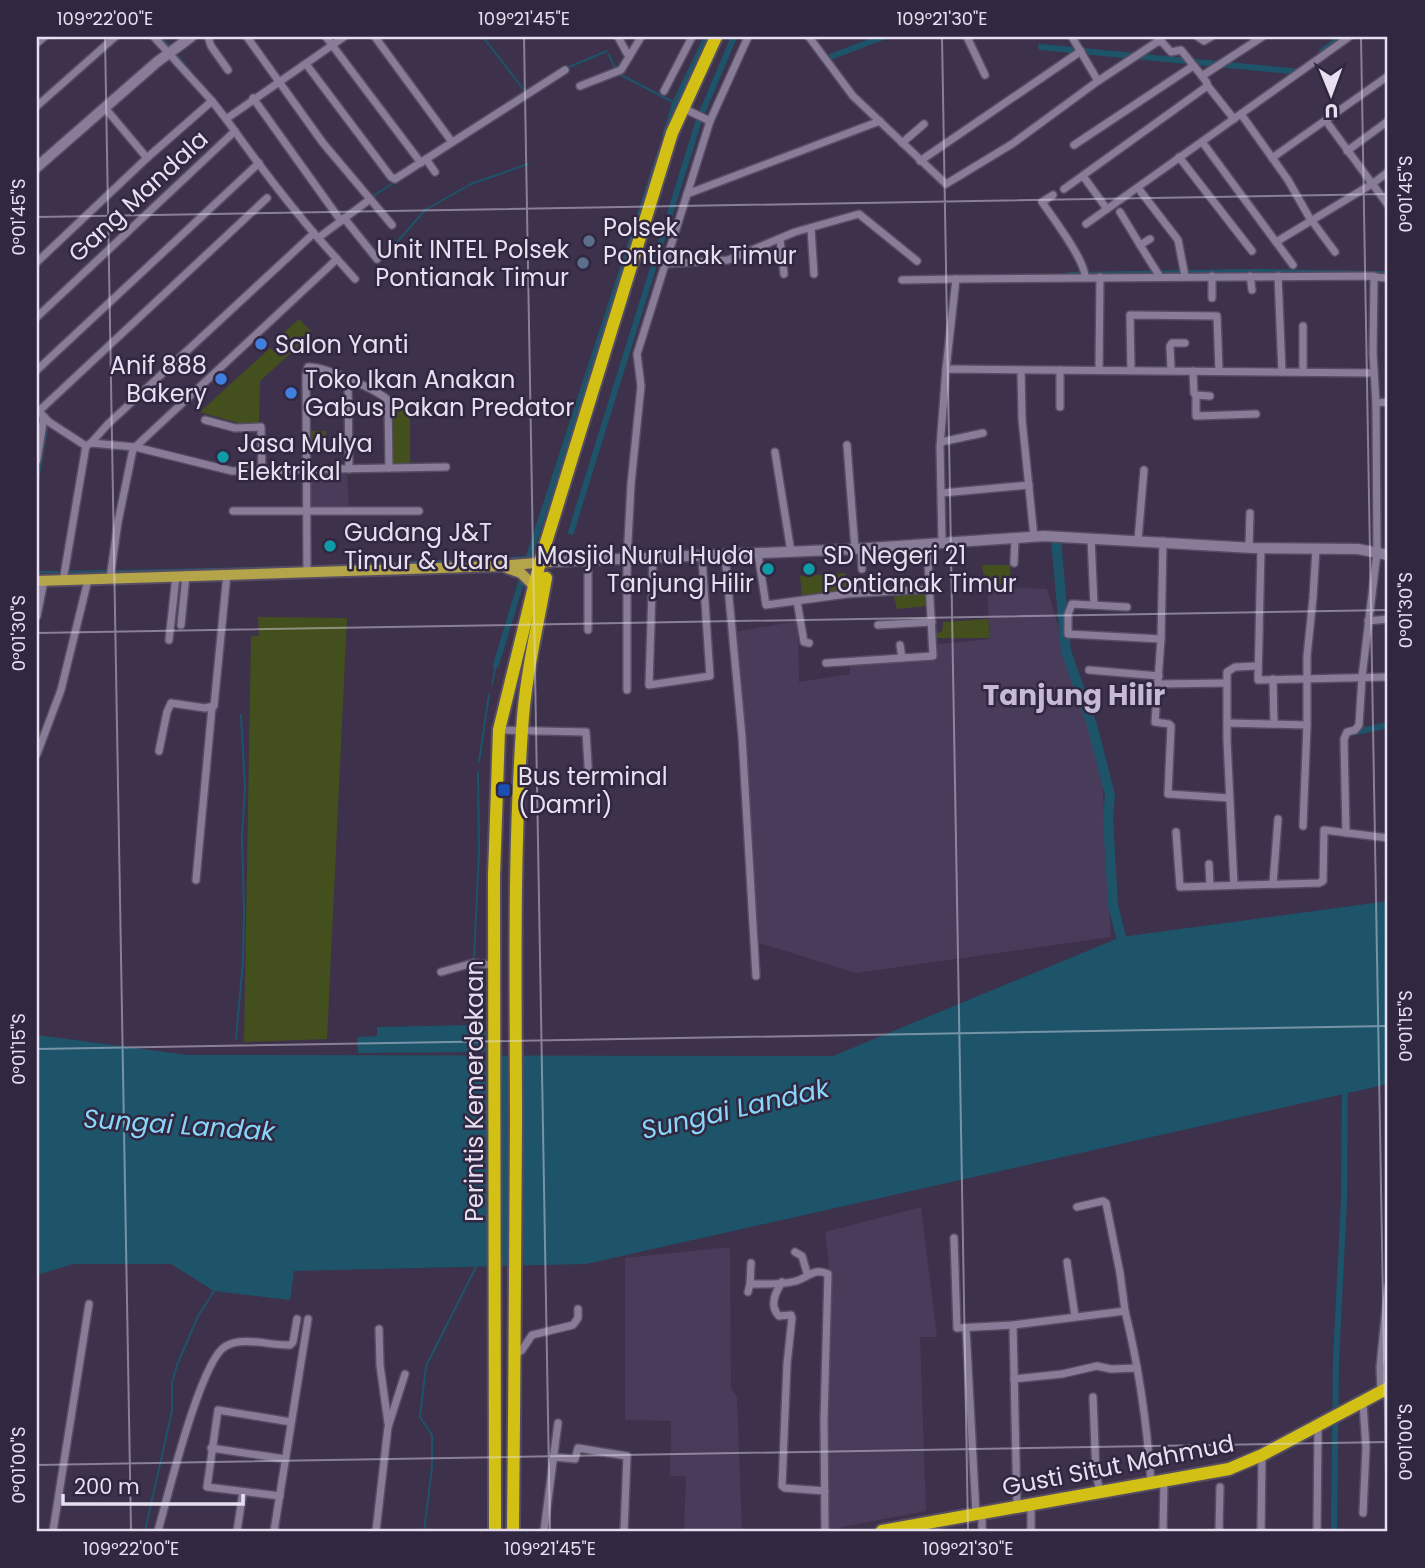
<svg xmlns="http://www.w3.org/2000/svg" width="1425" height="1568" font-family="Poppins,sans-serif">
	<rect width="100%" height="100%" fill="#3d314b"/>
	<g fill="#493b5a">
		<polygon points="347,471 349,507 311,508 310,472"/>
		<polygon points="987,586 1047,589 1102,773 1111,937 856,973 756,942 728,633 798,621 799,682 850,674 850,663 930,657 930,645 990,639"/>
		<polygon points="921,1207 937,1337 920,1337 926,1511 827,1530 826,1396 832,1294 825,1232"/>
		<polygon points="730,1247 731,1389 737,1397 742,1531 684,1531 686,1476 670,1476 671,1421 625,1420 625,1258"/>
	</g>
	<g fill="#43501e">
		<polygon points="299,319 313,333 260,381 259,424 242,424 200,412 270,348 280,357 287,351 277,339"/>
		<polygon points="393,399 410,405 410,464 394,464"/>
		<rect x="308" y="431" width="18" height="14"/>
		<polygon points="982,565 1010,565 1011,584 985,585"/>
		<polygon points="846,573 847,591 802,596 800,576"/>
		<polygon points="925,591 926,606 897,609 893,593"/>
		<polygon points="258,617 347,618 327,1039 244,1042 251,636 259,636"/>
		<polygon points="988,619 990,638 937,638 936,633 942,632 943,622"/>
	</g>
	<g fill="#1d546a">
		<polygon points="1388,901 1388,1084 586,1264 294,1271 290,1300 214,1291 171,1264 73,1264 37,1275 37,1035 188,1055 833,1056 1121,937"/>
		<polygon points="473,1025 487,1032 488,1052 358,1053 357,1037 377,1036 377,1027"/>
	</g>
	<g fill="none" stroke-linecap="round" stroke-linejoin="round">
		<g stroke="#1d546a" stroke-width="2">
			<polyline points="161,37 169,46"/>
			<polyline points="483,37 524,90"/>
			<polyline points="176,54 193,75"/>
			<polyline points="609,55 616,70"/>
			<polyline points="569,67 607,51"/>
			<polyline points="619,74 675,103"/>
			<polyline points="373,196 395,182"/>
			<polyline points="391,249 425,210 471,184 528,164"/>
			<polyline points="37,486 48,423"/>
			<polyline points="323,566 529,557"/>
			<polyline points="115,571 302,567"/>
			<polyline points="37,572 58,572"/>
			<polyline points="67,572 105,571"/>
			<polyline points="492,684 496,665"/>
			<polyline points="479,762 489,694"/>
			<polyline points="474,958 479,852 478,772"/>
			<polyline points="469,1019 474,968"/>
			<polyline points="236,1039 243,961 244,909 242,838 245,786 241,715"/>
			<polyline points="145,1531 172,1411 172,1383 177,1365 198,1316 214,1291"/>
			<polyline points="424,1531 432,1467 432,1435 420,1417 426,1366 477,1265"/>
		</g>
		<g stroke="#1d546a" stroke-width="6">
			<polyline points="1041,47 1300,72"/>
			<polyline points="1322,51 1342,37"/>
			<polyline points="830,57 883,37"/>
			<polyline points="665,136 675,103 707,37"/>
			<polyline points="1068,275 1259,272 1388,274"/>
			<polyline points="571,532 699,120 734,37"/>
			<polyline points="526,566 660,153"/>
			<polyline points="496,665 522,579"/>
			<polyline points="1356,732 1388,725"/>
			<polyline points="1334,1531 1336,1359 1344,1201 1345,1085"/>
		</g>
		<polyline stroke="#1d546a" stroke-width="10" points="1056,540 1066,651 1092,725 1110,795 1108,817 1113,905 1121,937"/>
		<g stroke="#574d62" stroke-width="10">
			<g id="street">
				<polyline points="208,37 211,46 228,70"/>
				<polyline points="247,37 323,143 392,225"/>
				<polyline points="326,37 421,163"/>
				<polyline points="375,37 452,142"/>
				<polyline points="618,37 629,57 641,37"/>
				<polyline points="809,37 853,96 946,184 1012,144 1098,81 1157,42 1162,42 1171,52 1181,50 1202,76 1262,37"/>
				<polyline points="967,37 985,75"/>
				<polyline points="1072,37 1098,81"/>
				<polyline points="1198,37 1204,41 1211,37"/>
				<polyline points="37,43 44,37"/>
				<polyline points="306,64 391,177 395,179 565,70"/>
				<polyline points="1207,85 1234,119"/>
				<polyline points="580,86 621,70 629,57"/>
				<polyline points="664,91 692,37"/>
				<polyline points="253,98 341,221"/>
				<polyline points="212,101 226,119"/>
				<polyline points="37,106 115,37"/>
				<polyline points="105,108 147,158"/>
				<polyline points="687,110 710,121"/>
				<polyline points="1241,114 1288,180 1309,217 1335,252"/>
				<polyline points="1326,121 1388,205"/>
				<polyline points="902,143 924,124"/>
				<polyline points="1203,143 1293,265"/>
				<polyline points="1074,145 1193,66"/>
				<polyline points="1347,151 1388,121"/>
				<polyline points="1179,157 1252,251"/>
				<polyline points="1272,158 1388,76"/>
				<polyline points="426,159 435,172"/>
				<polyline points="920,161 1081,51"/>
				<polyline points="1083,176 1107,209"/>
				<polyline points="1138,188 1178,240 1185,276"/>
				<polyline points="1064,189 1206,87 1207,83 1202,76"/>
				<polyline points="687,194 880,121"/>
				<path d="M1053,195L1042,202C1053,218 1085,260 1085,277"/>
				<polyline points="1120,212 1140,245"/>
				<polyline points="344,218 377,259"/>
				<polyline points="1086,224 1349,37"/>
				<polyline points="811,229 814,274"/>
				<polyline points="318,238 369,200"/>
				<polyline points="780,239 784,274"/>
				<polyline points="1150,239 1140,245 1160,277"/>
				<polyline points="1276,242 1372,184 1388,172"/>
				<polyline points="337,259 355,279"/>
				<polyline points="37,262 148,157 212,101 154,37"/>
				<polyline points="664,264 728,260 795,232 859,214 917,261"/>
				<polyline points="1212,276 1212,298"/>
				<polyline points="1250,276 1252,290"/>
				<polyline points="1278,276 1282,372"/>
				<polyline points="1374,277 1388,278"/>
				<polyline points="902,280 956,279"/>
				<polyline points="37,317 235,131"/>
				<polyline points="1303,326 1303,372"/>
				<polyline points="946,369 956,279 1374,276 1373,353 1376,403 1377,553 1362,677 1359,725 1355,730 1347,732 1344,739 1346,833"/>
				<polyline points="37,370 259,163"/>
				<polyline points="1021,370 1022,419 1034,537"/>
				<polyline points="1060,370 1060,407"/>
				<polyline points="1099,370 1100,277"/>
				<polyline points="1131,370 1130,315 1217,316 1219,371"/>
				<polyline points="1171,370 1170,346 1172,343 1185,343"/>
				<polyline points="1193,371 1194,393 1196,395 1210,396"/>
				<polyline points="348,379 349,469"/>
				<polyline points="1196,395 1196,416 1256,414"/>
				<polyline points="1376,403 1388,402"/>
				<polyline points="37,409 49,422 86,446"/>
				<polyline points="39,411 267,198"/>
				<polyline points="205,420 235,428 261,427 262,471"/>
				<polyline points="941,442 983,433"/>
				<polyline points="91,443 108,424 313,234"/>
				<polyline points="847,445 855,549"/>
				<polyline points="86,446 91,443 135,447 232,471 446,467"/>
				<polyline points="775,452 791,552"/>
				<polyline points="37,460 44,417"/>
				<polyline points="942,493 1029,485"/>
				<polyline points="233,511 419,511"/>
				<polyline points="1091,538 1094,605"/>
				<polyline points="1138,540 1144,470"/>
				<polyline points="1163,541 1161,639 1155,722 1169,724 1171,726 1168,794 1229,798"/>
				<polyline points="942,542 940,447 946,369 1374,373"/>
				<polyline points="1249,547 1250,513"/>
				<polyline points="861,548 862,569"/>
				<polyline points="1261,548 1258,680 1388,677"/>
				<polyline points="758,554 766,605 847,594 930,589"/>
				<polyline points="725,555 742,736 756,976"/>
				<polyline points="653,559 649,685 710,676 702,557"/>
				<polyline points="588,561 588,630"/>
				<polyline points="1014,563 1015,538"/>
				<path d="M307,572L306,375L308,367C322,365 377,390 388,400L389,468"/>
				<path d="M110,578L118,522L133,449L337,259C296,215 261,168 226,119L344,37"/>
				<polyline points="63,581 86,446"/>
				<polyline points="797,601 804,642 809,643"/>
				<polyline points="1127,607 1072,604 1068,614 1068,634 1161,639"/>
				<polyline points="37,616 44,581"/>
				<polyline points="1368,621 1388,619"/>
				<polyline points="181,625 186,575"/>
				<polyline points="878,625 932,622"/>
				<polyline points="169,640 176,576"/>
				<polyline points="900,645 902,658"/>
				<polyline points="826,663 933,656 927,543"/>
				<polyline points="1089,670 1159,676"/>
				<polyline points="1273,679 1274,724"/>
				<polyline points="1159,684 1227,683"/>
				<polyline points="627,690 627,560 631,484 641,386 637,354 710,121 748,37"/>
				<polyline points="1227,723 1307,725"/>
				<polyline points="499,730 586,732 589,781"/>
				<polyline points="159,751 167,712 171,703 205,708 214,706 227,574"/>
				<polyline points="37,754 61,690 88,580"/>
				<polyline points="1303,826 1307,725 1307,656 1313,598 1316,549"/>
				<polyline points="1176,832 1180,887 1319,883 1323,881 1324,830 1388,838"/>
				<polyline points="1209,864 1210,886"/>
				<polyline points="196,880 212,707"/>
				<polyline points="1273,884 1278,819"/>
				<polyline points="1234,885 1227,740 1227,672 1235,667 1257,666"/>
				<polyline points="441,972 473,963 494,965"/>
				<polyline points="1077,1207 1103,1201 1106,1203 1120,1273 1125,1311"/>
				<path d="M954,1238L957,1328L1013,1325L1125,1311C1139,1367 1147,1425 1151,1482"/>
				<polyline points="795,1252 802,1256 807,1273"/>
				<polyline points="1067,1262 1075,1316"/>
				<path d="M782,1282C775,1293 769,1306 779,1316L791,1315L792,1318L787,1364L782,1486L785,1488L825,1491"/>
				<polyline points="750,1284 751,1263"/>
				<path d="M748,1292L750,1284C764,1284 782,1285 796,1281C808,1278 814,1267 828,1274L824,1419L825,1531"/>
				<polyline points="1013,1325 1017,1507"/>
				<polyline points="966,1328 976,1514"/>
				<polyline points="379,1329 380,1365 388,1423"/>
				<polyline points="516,1354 522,1350 532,1335 573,1325 578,1318 578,1309"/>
				<polyline points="1014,1379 1062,1374 1097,1366 1111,1369 1137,1368"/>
				<polyline points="1381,1393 1380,1367 1388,1287"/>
				<polyline points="1093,1397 1096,1474 1100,1492"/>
				<polyline points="1363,1403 1366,1448 1363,1513"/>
				<polyline points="211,1448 285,1459"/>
				<polyline points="554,1457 575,1459 578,1448 627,1456 624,1531"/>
				<polyline points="280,1496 207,1487 218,1410 291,1422"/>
				<polyline points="982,1513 982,1531"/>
				<polyline points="53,1531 89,1304"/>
				<path d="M158,1531C167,1499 201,1358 226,1346C244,1336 271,1346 290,1345L293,1342L297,1319"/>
				<polyline points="237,1531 243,1492"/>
				<polyline points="274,1531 308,1319"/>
				<polyline points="376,1531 388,1427 405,1374"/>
				<polyline points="544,1531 558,1423"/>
				<polyline points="1031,1531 1031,1504"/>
				<polyline points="1163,1531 1164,1481"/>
				<polyline points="1219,1531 1220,1487"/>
				<polyline points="1261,1531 1262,1455"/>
				<polyline points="1317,1531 1318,1426"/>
			</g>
		</g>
		<g stroke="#574d62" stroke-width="13">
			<g id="secondary">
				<polyline points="37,167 157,62 191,37"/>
				<polyline points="549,562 855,549 1044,536 1253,548 1358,549 1388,555"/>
			</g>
		</g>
		<g stroke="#574d62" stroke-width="14">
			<g id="primary">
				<polyline points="507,568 521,573 536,588"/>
				<polyline points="37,581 500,566 549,562"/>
			</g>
		</g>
		<g stroke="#574d62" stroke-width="16">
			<g id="highway">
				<polyline points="495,1531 494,876 499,730 540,562 672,133 716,37"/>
				<path d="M513,1531C514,1395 516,1259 516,1123C516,992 513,861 522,730C525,678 537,629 546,578"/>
				<polyline points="882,1531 1229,1469 1262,1455 1388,1388"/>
			</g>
		</g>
		<use href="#street" stroke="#897c99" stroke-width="7"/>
		<use href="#secondary" stroke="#897c99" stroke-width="10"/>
		<use href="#primary" stroke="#b5a54a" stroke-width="10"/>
		<use href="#highway" stroke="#d2c015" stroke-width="12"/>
	</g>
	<path fill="none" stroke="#e7e0f1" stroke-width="2" stroke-opacity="0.45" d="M105,37L131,1531M524,37L550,1531M942,37L968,1531M1361,37L1387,1531M37,217L1388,194M37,633L1388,610M37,1049L1388,1026M37,1465L1388,1442"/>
	<g fill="#5c6f8a" stroke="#322740" stroke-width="2.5">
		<circle cx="589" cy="241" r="7"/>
		<circle cx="583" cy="263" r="7"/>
	</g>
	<g fill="#3f7fe0" stroke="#322740" stroke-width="2.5">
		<circle cx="261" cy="344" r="7"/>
		<circle cx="221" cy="379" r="7"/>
		<circle cx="291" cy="393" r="7"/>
	</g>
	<g fill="#0f9aa8" stroke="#322740" stroke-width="2.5">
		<circle cx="223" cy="457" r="7"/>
		<circle cx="330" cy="546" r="7"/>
		<circle cx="768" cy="569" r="7"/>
		<circle cx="809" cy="569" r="7"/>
	</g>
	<rect fill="#1a4fb4" stroke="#322740" stroke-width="2.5" x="497" y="783" width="14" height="14" rx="3.5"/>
	<g text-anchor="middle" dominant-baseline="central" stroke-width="5" stroke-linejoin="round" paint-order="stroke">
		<g font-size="24" fill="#e7e0f1" stroke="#322740">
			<text transform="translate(138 196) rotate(-43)">Gang Mandala</text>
			<text transform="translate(474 1091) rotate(-90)">Perintis Kemerdekaan</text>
			<text transform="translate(1118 1465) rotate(-11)">Gusti Situt Mahmud</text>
		</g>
		<g font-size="24" fill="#e7e0f1" stroke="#322740" text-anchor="start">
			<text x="603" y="227">Polsek<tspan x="603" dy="28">Pontianak Timur</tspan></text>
			<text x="569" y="249" text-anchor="end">Unit INTEL Polsek<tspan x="569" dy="28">Pontianak Timur</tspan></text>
			<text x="275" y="344">Salon Yanti</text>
			<text x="207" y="365" text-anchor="end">Anif 888<tspan x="207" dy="28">Bakery</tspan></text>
			<text x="305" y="379">Toko Ikan Anakan<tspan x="305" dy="28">Gabus Pakan Predator</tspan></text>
			<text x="237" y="443">Jasa Mulya<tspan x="237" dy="28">Elektrikal</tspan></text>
			<text x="344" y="532">Gudang J&amp;T<tspan x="344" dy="28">Timur &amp; Utara</tspan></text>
			<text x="754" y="555" text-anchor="end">Masjid Nurul Huda<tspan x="754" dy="28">Tanjung Hilir</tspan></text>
			<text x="823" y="555">SD Negeri 21<tspan x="823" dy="28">Pontianak Timur</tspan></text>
			<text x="518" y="776">Bus terminal<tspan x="518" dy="28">(Damri)</tspan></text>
		</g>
		<g font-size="26" font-style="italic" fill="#88d6fa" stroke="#322740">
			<text transform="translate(735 1109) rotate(-13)">Sungai Landak</text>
			<text transform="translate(179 1125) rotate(4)">Sungai Landak</text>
		</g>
		<g font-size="28" font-weight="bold" fill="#c6b9d8" stroke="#322740">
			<text x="1074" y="695">Tanjung Hilir</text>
		</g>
	</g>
	<rect width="1425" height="1568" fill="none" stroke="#322740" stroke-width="77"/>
	<g transform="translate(1331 94) rotate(179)" stroke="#322740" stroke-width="5" paint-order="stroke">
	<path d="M0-5L12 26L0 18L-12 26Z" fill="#e7e0f1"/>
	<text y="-10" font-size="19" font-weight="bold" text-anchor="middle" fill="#e7e0f1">U</text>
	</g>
	<path d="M63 1494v10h180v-10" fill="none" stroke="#e7e0f1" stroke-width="3.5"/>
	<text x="74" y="1494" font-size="21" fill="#e7e0f1" stroke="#322740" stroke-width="5" paint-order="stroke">200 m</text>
	<rect x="38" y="38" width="1348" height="1492" fill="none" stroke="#e7e0f1" stroke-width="2.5"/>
	<g font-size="18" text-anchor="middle" fill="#e7e0f1">
		<text x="105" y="25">109°22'00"E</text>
		<text x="524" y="25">109°21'45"E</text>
		<text x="942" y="25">109°21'30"E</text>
		<text transform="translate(1406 194) rotate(-90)" y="6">0°01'45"S</text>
		<text transform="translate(19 217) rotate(-90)" y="6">0°01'45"S</text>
		<text transform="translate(1406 610) rotate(-90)" y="6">0°01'30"S</text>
		<text transform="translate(19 633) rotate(-90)" y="6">0°01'30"S</text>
		<text transform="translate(1406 1026) rotate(-90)" y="6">0°01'15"S</text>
		<text transform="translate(19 1049) rotate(-90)" y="6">0°01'15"S</text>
		<text transform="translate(1406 1442) rotate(-90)" y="6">0°01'00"S</text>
		<text transform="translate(19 1465) rotate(-90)" y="6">0°01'00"S</text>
		<text x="131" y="1555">109°22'00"E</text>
		<text x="550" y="1555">109°21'45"E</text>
		<text x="968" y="1555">109°21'30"E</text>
	</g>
</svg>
